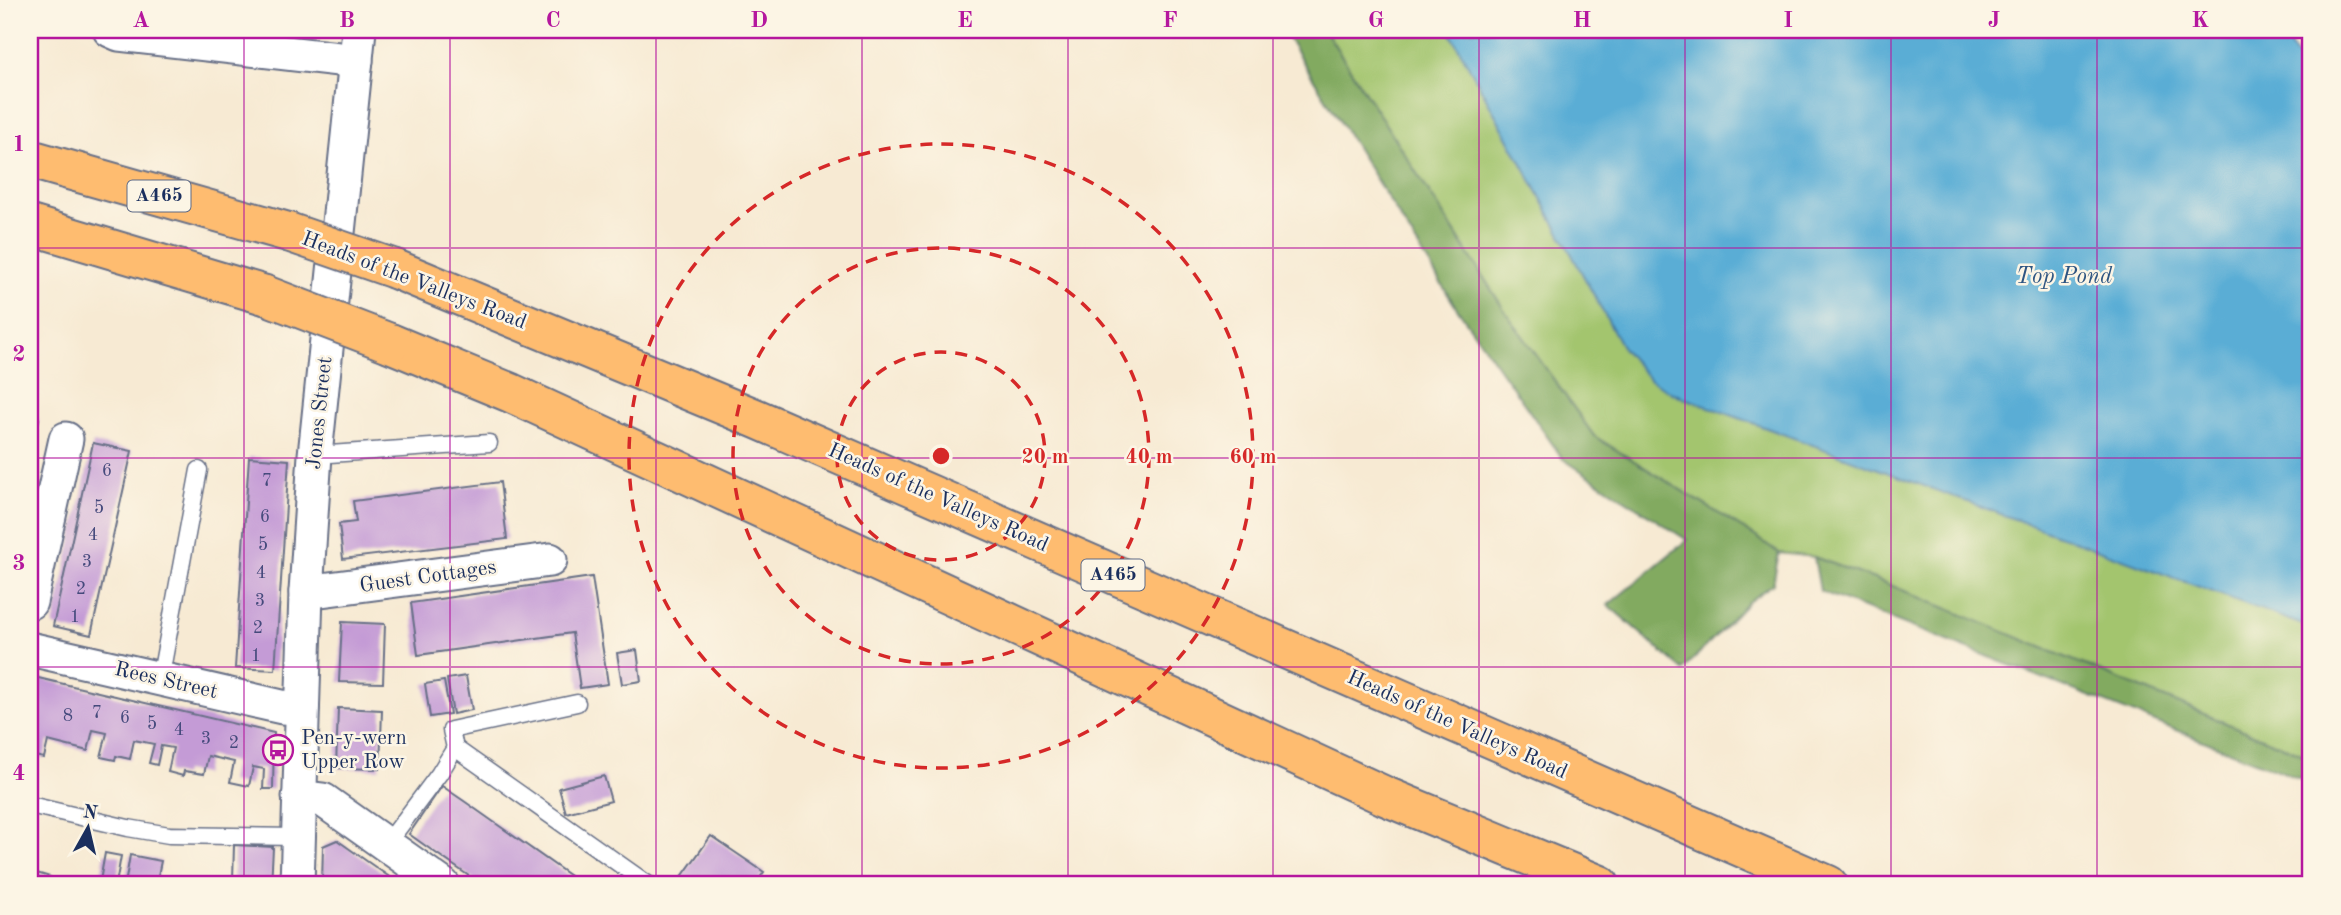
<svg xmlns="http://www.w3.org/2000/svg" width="2341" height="915" font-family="'Old Standard TT',serif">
	<rect width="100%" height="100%" fill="#fcf5e5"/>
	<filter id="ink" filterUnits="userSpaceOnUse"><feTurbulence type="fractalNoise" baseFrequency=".0143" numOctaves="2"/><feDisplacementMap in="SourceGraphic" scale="14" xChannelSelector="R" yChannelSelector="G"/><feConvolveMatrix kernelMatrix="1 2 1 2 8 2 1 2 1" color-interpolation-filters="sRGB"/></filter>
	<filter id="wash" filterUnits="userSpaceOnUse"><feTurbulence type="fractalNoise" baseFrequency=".00686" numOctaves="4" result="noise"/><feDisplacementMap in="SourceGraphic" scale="28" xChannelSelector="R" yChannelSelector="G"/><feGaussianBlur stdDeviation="1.57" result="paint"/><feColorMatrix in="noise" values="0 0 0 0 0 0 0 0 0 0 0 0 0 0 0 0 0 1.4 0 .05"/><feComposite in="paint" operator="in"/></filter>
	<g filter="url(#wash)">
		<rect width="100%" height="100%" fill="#f7ead3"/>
		<polygon fill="#a3c56e" stroke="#5f7a66" stroke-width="2" points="1325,30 1449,30 1624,350 1650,379 1674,394 2311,628 2311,758 1885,583 1814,557 1779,553 1758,538 1594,436 1507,314"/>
		<g fill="#82aa61" stroke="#4e6c60" stroke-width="2">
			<polygon points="1283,30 1325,30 1507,314 1594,436 1758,538 1779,553 1773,584 1748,602 1683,670 1608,605 1687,540 1563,459 1454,304"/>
			<polygon points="1814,557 1885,583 2311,758 2311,783 1820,591"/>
		</g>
		<polygon fill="#5aadd5" stroke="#3a6e9a" stroke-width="2" points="1449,30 2281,30 2311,81 2311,628 1674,394 1649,379 1624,350"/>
		<g id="blocks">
			<g fill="#c49bd6">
				<polygon points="30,417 39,419 31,453 30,453"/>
				<polygon points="93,443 132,451 91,635 53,626"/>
				<polygon points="249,457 289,460 275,670 235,668"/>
				<polygon points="500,482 507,539 343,559 339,524 356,522 353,501"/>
				<polygon points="592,577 608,684 580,688 572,633 418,655 411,603"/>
				<polygon points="342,622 385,624 383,683 339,682"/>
				<polygon points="637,650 641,681 622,684 617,653"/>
				<polygon points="466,676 472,710 453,714 447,679"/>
				<polygon points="34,677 274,733 273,789 263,789 264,769 253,767 249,786 230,782 234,762 208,756 204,774 184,771 183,776 168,772 173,748 161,746 157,765 149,763 154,744 134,740 130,759 116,756 115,760 101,757 107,733 93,730 88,751 48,741 44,758 30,755 30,695"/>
				<polygon points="444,681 450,714 430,717 425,684"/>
				<polygon points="338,708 382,710 380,769 336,768"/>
				<polygon points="604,776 611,801 566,813 559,788"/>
				<polygon points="442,786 464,801 583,885 482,885 430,849 409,834"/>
				<polygon points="711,836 764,872 755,885 676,885"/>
				<polygon points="30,839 37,841 31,864 30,864"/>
				<polygon points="337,840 368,862 401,885 357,885 349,879 349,885 322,885 323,846"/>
				<polygon points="234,845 273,847 271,885 224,885 224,879 233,880"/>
				<polygon points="105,853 121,856 116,884 100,881"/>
				<polygon points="130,855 161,861 156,885 125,885"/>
				<polygon points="30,871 50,877 48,885 30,885"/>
			</g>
		</g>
	</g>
	<g filter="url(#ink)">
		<use href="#blocks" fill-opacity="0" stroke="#687087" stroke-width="2"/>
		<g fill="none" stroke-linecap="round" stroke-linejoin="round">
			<g stroke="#687087" stroke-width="19">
				<g id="lane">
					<polyline points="315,455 489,443"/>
					<polyline points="160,680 199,470"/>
					<polyline points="455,748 451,730 577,703"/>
					<polyline points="30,805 128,828 169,835 297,837"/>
					<polyline points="386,845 439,774 455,748 649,885"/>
				</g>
			</g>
			<g stroke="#687087" stroke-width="37">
				<g id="street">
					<polyline points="110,30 119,34 356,61"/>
					<polyline points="306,592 550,560"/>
					<polyline points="30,602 66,439"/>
					<polyline points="30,649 282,707 302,708"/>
					<polyline points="299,797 323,800 443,885"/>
					<polyline points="297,885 306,592 315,455 359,30"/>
				</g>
			</g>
			<g stroke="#687087" stroke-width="42">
				<g id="highway">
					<polyline points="30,159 288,232"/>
					<polyline points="30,225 265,295"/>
					<polyline points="395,269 757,419 1828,885"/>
					<polyline points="390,343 511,393 1385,796 1600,885"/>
				</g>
			</g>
			<use href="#lane" stroke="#fff" stroke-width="16"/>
			<use href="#street" stroke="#fff" stroke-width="33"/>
			<use href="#highway" stroke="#febc70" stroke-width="38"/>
			<g stroke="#687087" stroke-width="42" stroke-linecap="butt">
				<g id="highway-bridge">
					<polyline points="288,232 395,269"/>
					<polyline points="265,295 390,343"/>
				</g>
			</g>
			<use href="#highway-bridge" stroke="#febc70" stroke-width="38"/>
		</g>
	</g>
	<path fill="none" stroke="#b5179e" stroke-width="2" stroke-opacity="0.55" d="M244,30V885M450,30V885M656,30V885M862,30V885M1068,30V885M1273,30V885M1479,30V885M1685,30V885M1891,30V885M2097,30V885M30,248H2311M30,458H2311M30,667H2311"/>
	<g fill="none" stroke="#d62828" stroke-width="3.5" stroke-dasharray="12 9">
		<circle cx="941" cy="456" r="104"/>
		<circle cx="941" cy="456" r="208"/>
		<circle cx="941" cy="456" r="312"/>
	</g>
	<defs>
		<g id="bus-ring" transform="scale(1.575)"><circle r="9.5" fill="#fcf5e5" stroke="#b5179e" stroke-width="1.5"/><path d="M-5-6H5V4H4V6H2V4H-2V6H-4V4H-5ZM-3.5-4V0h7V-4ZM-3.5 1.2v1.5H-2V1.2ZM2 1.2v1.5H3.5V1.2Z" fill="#b5179e"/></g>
	</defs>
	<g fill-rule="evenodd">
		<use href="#bus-ring" x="278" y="750"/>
	</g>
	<g text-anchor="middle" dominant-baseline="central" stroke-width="5" stroke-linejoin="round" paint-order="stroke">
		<g font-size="18" fill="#454a7c">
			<text x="107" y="471">6</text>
			<text x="267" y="481">7</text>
			<text x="99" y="508">5</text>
			<text x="265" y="517">6</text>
			<text x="93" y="535">4</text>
			<text x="263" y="545">5</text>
			<text x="87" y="562">3</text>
			<text x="261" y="573">4</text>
			<text x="81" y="589">2</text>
			<text x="260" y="601">3</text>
			<text x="75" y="617">1</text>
			<text x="258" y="628">2</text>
			<text x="256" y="656">1</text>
			<text x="97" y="713">7</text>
			<text x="68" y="716">8</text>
			<text x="125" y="718">6</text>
			<text x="152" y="724">5</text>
			<text x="179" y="730">4</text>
			<text x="206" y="739">3</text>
			<text x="234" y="743">2</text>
		</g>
		<g fill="#fcf5e5" stroke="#5e6a86" stroke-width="2">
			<rect x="127.5" y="180.5" width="63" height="31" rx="5"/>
			<rect x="1081.5" y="559.5" width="63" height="31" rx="5"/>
		</g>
		<g font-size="19" font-weight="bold" fill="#1b2f5e">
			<text x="159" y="196">A465</text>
			<text x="1113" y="575">A465</text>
		</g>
		<g font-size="21" fill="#1b2f5e" stroke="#fcf5e5">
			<text transform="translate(414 281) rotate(21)">Heads of the Valleys Road</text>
			<text transform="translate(320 413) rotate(-84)">Jones Street</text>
			<text transform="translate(938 498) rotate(24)">Heads of the Valleys Road</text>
			<text transform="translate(428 577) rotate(-8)">Guest Cottages</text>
			<text transform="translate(166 681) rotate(13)">Rees Street</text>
			<text transform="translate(1457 725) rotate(24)">Heads of the Valleys Road</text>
		</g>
		<g font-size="21" fill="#1b2f5e" stroke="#fcf5e5" text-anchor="start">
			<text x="301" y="738">Pen-y-wern<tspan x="301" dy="24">Upper Row</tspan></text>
		</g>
		<g font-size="23" font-style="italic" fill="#2e5582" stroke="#fcf5e5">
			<text x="2064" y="276">Top Pond</text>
		</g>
	</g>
	<circle cx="941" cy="456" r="10" fill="#d62828" stroke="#fcf5e5" stroke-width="3.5"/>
	<g font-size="21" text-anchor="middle" font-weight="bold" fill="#d62828" stroke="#fcf5e5" stroke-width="5" stroke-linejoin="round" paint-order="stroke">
		<text x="1045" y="463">20 m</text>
		<text x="1149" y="463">40 m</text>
		<text x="1253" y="463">60 m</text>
	</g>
	<rect width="2341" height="915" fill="none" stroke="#fcf5e5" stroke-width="77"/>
	<g transform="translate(88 828) rotate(8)" stroke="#fcf5e5" stroke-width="5" paint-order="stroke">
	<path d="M0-5L12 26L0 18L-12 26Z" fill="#1b2f5e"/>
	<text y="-10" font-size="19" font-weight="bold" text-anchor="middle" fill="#1b2f5e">N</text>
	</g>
	<rect x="38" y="38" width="2264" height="838" fill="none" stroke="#b5179e" stroke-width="2.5"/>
	<g font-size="23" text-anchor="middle" font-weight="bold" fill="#b5179e">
		<text x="141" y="27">A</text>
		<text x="347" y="27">B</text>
		<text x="553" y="27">C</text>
		<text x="759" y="27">D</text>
		<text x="965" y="27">E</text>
		<text x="1170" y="27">F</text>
		<text x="1376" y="27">G</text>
		<text x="1582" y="27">H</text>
		<text x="1788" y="27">I</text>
		<text x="1994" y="27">J</text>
		<text x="2200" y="27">K</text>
		<text x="19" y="151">1</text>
		<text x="19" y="361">2</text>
		<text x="19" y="570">3</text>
		<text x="19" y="780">4</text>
	</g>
</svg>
